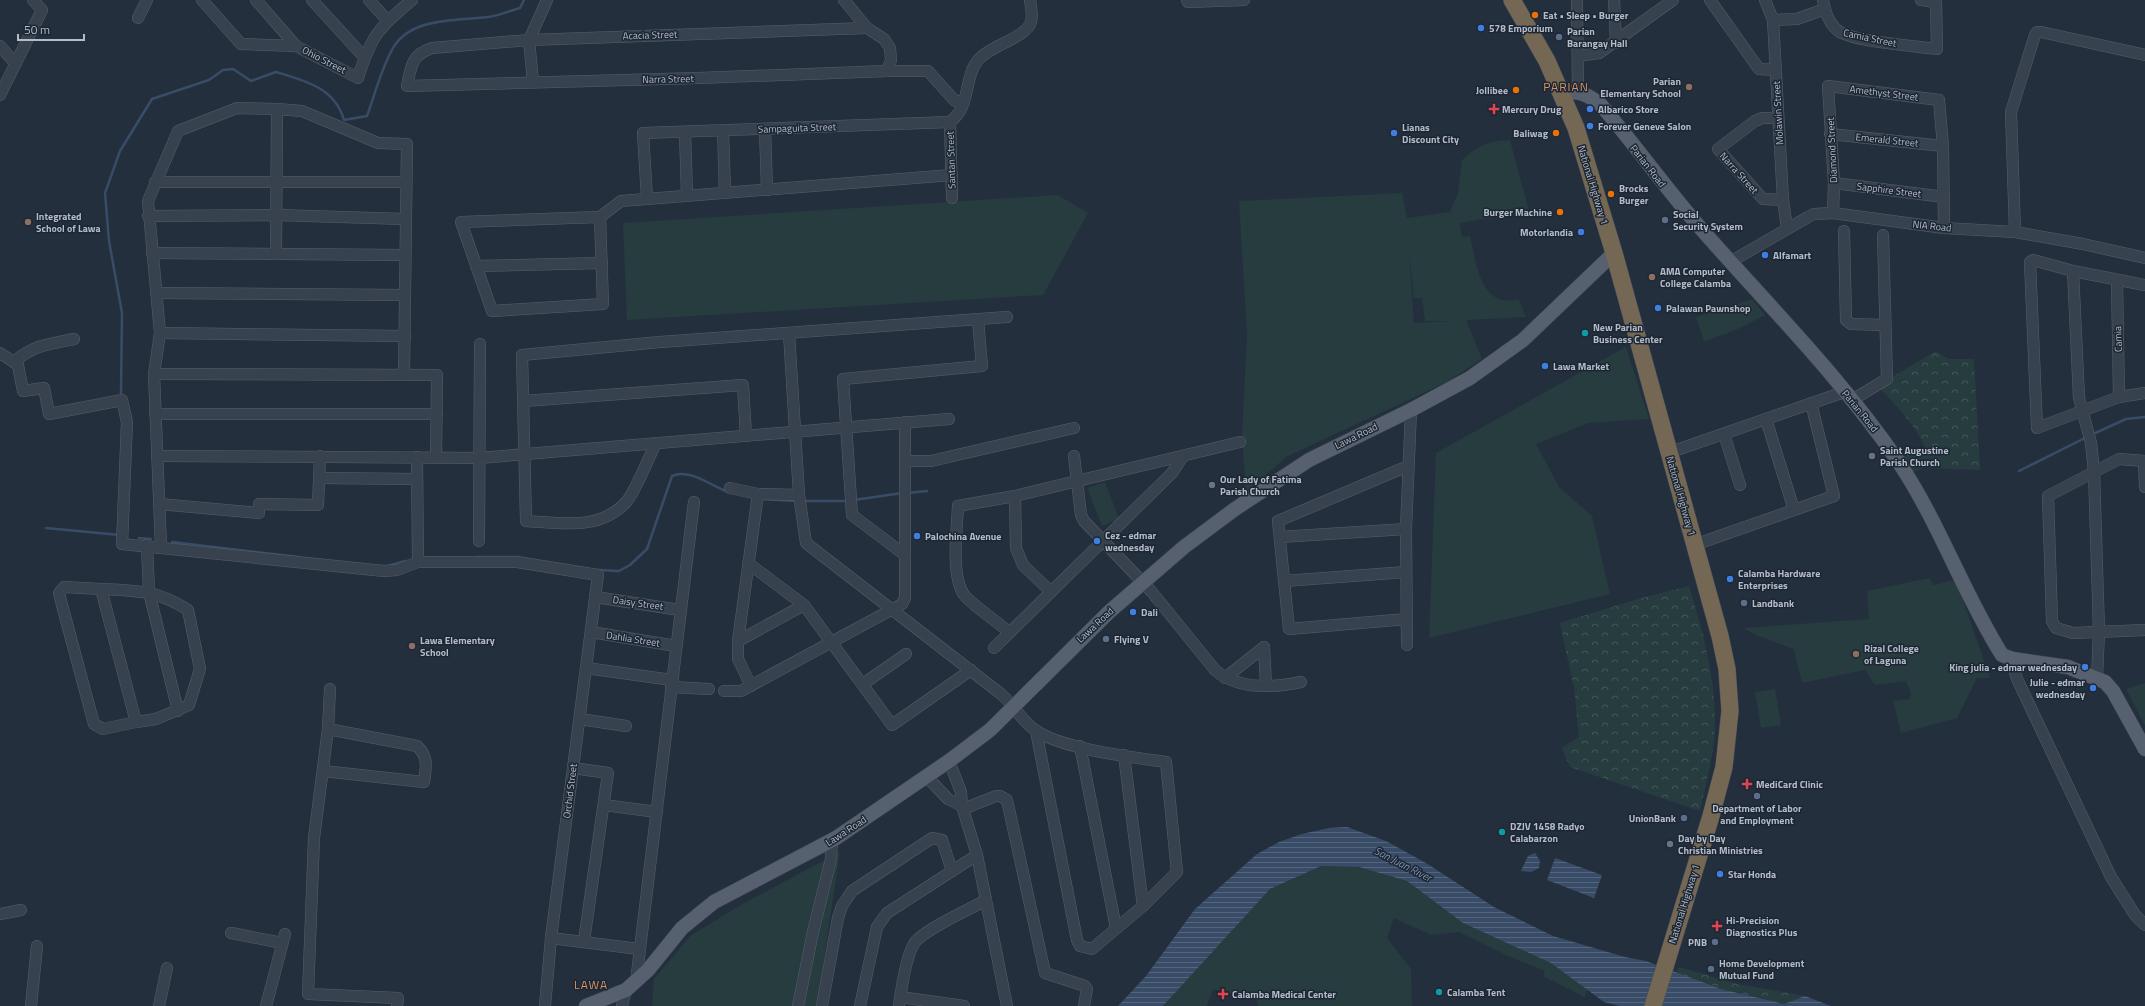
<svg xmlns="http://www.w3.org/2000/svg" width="2145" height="1006" font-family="'Titillium Web',sans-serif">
	<defs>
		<pattern id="forest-crowns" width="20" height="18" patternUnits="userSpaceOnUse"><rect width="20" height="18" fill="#263c3f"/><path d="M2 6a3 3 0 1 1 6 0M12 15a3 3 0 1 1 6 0" fill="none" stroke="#435659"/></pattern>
		<pattern id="water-rules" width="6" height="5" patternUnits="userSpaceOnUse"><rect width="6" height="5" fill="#394c67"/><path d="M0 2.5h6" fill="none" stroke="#53647b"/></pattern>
	</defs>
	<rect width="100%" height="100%" fill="#242f3e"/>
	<g fill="#263c3f" fill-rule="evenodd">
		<path d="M1510,140L1529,211L1460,223L1462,237L1470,236C1475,256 1478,295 1503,300C1508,301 1514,300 1519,300L1526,317L1466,320L1482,359L1447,382L1286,457L1246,493L1242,437L1247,334L1239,201L1402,193L1407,218L1450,212L1458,193L1462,160C1478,146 1489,141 1510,140ZM1409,253L1414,298H1422L1425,321H1453L1414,323Z"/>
		<polygon points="1058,195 1088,213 1043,295 627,320 623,223"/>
		<polygon points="1752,299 1765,315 1740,328 1704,342 1696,317"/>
		<polygon points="1626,347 1649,419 1588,423 1536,444 1559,487 1592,516 1610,594 1429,638 1436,453"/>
		<polygon points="1105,482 1119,519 1102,526 1087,488"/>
		<path d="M1930,578L1933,585L1956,580L1990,678H1977L1957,718L1901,733L1893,701L1909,699L1911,693L1906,681L1875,685L1865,670L1802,683L1794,649C1784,645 1750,634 1744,628L1869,619L1867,591Z"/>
		<polygon points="2145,683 2145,726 2126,689"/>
		<polygon points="1775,689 1781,725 1761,728 1755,692"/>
		<polygon points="840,852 817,1006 652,1006 654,979 690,936 744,903"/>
		<polygon points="1321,866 1359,867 1407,881 1463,923 1551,963 1587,989 1585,997 1543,976 1545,971 1508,956 1459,932 1431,935 1394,918 1387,938 1411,969 1412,1006 1258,1006 1256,999 1213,989 1207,1006 1163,1006 1270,889"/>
	</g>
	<g fill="url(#forest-crowns)">
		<path d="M1936,351L1948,359H1974L1980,470L1923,468L1914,472L1899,456L1913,448L1919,450L1925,447C1914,424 1896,404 1877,386Z"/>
		<path d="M1689,586C1703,631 1715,676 1715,723C1715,752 1706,782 1700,811L1570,767L1562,748L1579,737L1574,688L1560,623L1638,599Z"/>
		<polygon points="1679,967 1738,984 1805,996 1784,1004 1721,989 1676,974"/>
	</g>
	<g fill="url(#water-rules)">
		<polygon points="1347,827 1386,841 1426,863 1494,907 1553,936 1625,957 1646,961 1721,989 1784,1004 1805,996 1831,1006 1620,1006 1604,1002 1551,963 1463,923 1407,881 1359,867 1321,866 1270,889 1163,1006 1118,1006 1146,976 1195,909 1257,854 1279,842 1302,834 1329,828"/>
		<polygon points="1535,853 1540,861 1539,868 1531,872 1521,871 1528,856"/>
		<polygon points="1555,858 1602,875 1594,898 1547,880"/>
	</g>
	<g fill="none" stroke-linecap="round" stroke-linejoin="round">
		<g stroke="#394c67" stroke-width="2.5">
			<path d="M121,394L122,313L109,241L105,193L120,151L152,99L209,80L223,70L233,69L251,81L276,72C306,81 335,88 344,120L367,116C375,94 381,69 393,48C411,17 457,21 488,17C498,16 509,11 520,8L524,0"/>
			<polyline points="2091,435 2126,419 2145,417"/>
			<polyline points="2019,471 2087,437"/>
			<polyline points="907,493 927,491"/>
			<polyline points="760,499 797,501"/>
			<polyline points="854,500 902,493"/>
			<polyline points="802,501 849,501"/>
			<polyline points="46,528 120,535"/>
			<polyline points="139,538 151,539"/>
			<polyline points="172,542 298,557"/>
			<polyline points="477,557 518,557"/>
			<polyline points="388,566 405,561"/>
			<path d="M598,570L619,571L630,565L647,549L672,476C690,468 711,486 728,492"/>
		</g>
		<g stroke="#565f6c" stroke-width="12">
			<g id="minor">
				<path d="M202,0L241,44L296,46L358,78C371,36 379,27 412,0"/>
				<polyline points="256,0 296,46"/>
				<polyline points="312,0 364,57"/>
				<polyline points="369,0 387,20"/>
				<polyline points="844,0 867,28 884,39 890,48 891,60 887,71"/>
				<polyline points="1187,0 1188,2 1244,0"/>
				<polyline points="1577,0 1578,92"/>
				<polyline points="1614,0 1616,43"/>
				<polyline points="1710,0 1759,69 1776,70"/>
				<polyline points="1765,0 1773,20 1783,200 1787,228"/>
				<path d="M1823,0C1825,11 1830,26 1840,32C1858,42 1914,46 1937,49L1936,0"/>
				<polyline points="1921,0 1936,2"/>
				<polyline points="138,18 147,0"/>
				<polyline points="1773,20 1797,19 1825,9"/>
				<path d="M867,28L529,40L432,48C411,55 411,67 407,86L698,78L887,71H928L955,101L964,102"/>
				<polyline points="0,46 15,63"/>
				<polyline points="1578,56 1599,53 1673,0"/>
				<polyline points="533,82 529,40 547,0"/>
				<polyline points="0,95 42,10 33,0"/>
				<polyline points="1778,118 1762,118 1755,121 1718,149 1763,199 1783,200"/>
				<path d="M950,122C972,106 963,76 979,59C990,46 1027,37 1031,22C1033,15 1031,7 1030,0"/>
				<polyline points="950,122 952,198"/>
				<polyline points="765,129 767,190"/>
				<polyline points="723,130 725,193"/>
				<polyline points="685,132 687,196"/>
				<polyline points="1830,134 1943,146"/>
				<polyline points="155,182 406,182"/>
				<polyline points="1834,183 1944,197"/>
				<polyline points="647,198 643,133 950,122"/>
				<polyline points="1833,213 1834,183 1828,86 1939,100 1943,146 1944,228"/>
				<polyline points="148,216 276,215 405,219"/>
				<polyline points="600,217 603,304 492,311 461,222 600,217 621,201 952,175"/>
				<polyline points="1844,231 1846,320 1851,324 1885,325"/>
				<polyline points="2015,232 2011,112 2035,35 2037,32 2041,32 2145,55"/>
				<polyline points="152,253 405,255"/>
				<polyline points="276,254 277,109"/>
				<polyline points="1730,262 1808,217 1814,214 1833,213 1944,228 2015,232 2083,244 2145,258"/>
				<polyline points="476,266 602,263"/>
				<polyline points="2073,271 2079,398 2091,443 2094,471 2099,631 2097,678"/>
				<polyline points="2117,280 2119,397"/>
				<polyline points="2145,285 2073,271 2033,260 2030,262 2037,428 2119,397 2145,393"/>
				<polyline points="156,293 405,295"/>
				<polyline points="160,333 405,336"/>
				<path d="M789,333L799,495L806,543L1001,694C1014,705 1021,720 1035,730C1062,749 1131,757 1166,762L1177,872L1143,906L1092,949L1080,946L1077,940L1036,731"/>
				<polyline points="0,353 18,365 23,391 44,388 49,414 122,400 127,422 122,544 384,571 397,570 418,562 517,562 598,575 551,938 545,1006"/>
				<path d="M14,362C33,345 49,344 74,339"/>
				<polyline points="154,374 437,375 436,458"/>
				<polyline points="1852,400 1887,379 1883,235"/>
				<polyline points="524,401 743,385 746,436"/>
				<polyline points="155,414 437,414"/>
				<polyline points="1766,419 1794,510"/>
				<polyline points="1724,434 1740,485"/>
				<path d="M656,443C649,457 636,490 627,501C601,531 562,523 526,521L522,355L660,342L1007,317"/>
				<polyline points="1668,453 1844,392"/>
				<polyline points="157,456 479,458 949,419"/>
				<path d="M1074,456L1081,515L1084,521L1151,591L1215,670C1238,690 1272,688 1301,682"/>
				<polyline points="417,457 418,562"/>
				<polyline points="906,461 931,461 1074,428"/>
				<polyline points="2144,461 2145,487"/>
				<polyline points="2145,461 2119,459 2048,496 2052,621 2056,628 2073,633 2145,630"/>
				<polyline points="319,478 417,479"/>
				<polyline points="730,488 758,494 799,495"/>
				<polyline points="1015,496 1016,548 1023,565 1051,592"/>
				<polyline points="159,504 259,513 259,504 318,505 320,456"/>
				<polyline points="1280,537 1406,529"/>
				<polyline points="479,541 480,344"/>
				<polyline points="147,545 149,592 178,711"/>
				<polyline points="1694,545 1834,496 1811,403"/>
				<polyline points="161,547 154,374 160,333 148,201 178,131 237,108 277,109 302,111 378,143 407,144 404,374"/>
				<polyline points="905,555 852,515 843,379 982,366 978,320"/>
				<polyline points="748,563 804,605 892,725 971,670"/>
				<polyline points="1284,581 1406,572"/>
				<path d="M101,589C137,591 158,590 188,610L200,669L189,705L156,719L136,722Z"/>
				<polyline points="101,589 64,587 59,593 62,605 94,724 103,729 136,722"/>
				<polyline points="595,597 680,610"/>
				<polyline points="1407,619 1289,629 1278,521 1408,466"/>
				<polyline points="591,632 676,646"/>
				<path d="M1009,632C995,620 979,610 966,597C950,581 957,529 958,506L1015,496L1240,442"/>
				<polyline points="738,641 804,605"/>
				<polyline points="1407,645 1406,529 1411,410"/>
				<polyline points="1264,647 1266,685"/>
				<polyline points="994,648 1172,473 1183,456"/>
				<polyline points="2013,659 2015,673 2018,681 2111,877 2135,915 2145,925"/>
				<polyline points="586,668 672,680"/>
				<polyline points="1225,678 1264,647"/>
				<polyline points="863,684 906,654"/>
				<polyline points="751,686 738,659 738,641 758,494"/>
				<polyline points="671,687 709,689"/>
				<polyline points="330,689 328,729 314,838 308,994 398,998 397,1006"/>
				<polyline points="724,691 741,691 902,604 905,598 905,422"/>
				<polyline points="580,719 626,726"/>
				<polyline points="1080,746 1116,928"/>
				<polyline points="1124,755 1143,906"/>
				<polyline points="949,761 961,792 962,806 977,855 1007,1006"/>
				<polyline points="573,768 608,773 584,941"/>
				<path d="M323,771L424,782C426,767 429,757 417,746L328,729"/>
				<polyline points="926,776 948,799 962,806"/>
				<polyline points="604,805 657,812"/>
				<polyline points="963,809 996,796 1000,796 1007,800 1045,973 1085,986 1087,989 1084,1006"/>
				<polyline points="0,914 21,910"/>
				<polyline points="231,933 282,943"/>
				<polyline points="551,938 639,949"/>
				<polyline points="636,982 694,502"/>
				<polyline points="900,997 964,1006"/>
				<polyline points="31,1006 37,946"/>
				<polyline points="159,1006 167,968"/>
				<polyline points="266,1006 285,934"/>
				<polyline points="622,1006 626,990"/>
				<polyline points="798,1006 813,932 831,859 832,841"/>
				<polyline points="822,1006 838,918 842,906 852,891 932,838 942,840 952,871"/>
				<polyline points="860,1006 877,927 887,913 977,855"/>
				<path d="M899,1006C901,991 907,951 916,941C931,926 967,911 986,900"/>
			</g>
		</g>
		<g stroke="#414a57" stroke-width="15">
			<g id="major">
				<path d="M1562,94C1577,89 1589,95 1601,105C1636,146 1667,190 1703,231C1769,306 1841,378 1898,461C1939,522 1963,593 2002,655L2013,659L2068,667L2105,682L2113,691L2145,749"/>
				<polyline points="586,1006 626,990 648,970 682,928 714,902 836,838 949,761 990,730 1109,612 1184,547 1235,509 1309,460 1411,410 1470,378 1523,340 1614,253"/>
			</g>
		</g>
		<g stroke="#434c59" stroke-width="18">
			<polyline id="highway" points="1512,0 1547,61 1576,128 1614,253 1720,636 1727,669 1730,711 1724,767 1711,816 1653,1006"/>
		</g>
		<use href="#minor" stroke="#38414e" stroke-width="11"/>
		<use href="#major" stroke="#56606e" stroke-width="14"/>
		<use href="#highway" stroke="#746855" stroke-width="17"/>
	</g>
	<g fill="#e8710a" stroke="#1d2633" stroke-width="1.5">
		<circle cx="1535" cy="15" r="4"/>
		<circle cx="1516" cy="90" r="4"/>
		<circle cx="1556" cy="133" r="4"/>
		<circle cx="1611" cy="194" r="4"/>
		<circle cx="1560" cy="212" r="4"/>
	</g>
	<g fill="#3f7fe0" stroke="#1d2633" stroke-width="1.5">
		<circle cx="1481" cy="28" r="4"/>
		<circle cx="1590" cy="109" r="4"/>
		<circle cx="1590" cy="126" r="4"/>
		<circle cx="1394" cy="133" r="4"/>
		<circle cx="1581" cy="232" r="4"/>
		<circle cx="1765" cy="255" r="4"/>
		<circle cx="1658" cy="308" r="4"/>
		<circle cx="1545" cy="366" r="4"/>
		<circle cx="917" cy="536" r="4"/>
		<circle cx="1097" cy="541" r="4"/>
		<circle cx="1730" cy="579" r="4"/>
		<circle cx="1133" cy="612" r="4"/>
		<circle cx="2085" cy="667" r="4"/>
		<circle cx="2093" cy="688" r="4"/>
		<circle cx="1720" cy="874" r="4"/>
	</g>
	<g fill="#5c6f8a" stroke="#1d2633" stroke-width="1.5">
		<circle cx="1559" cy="37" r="4"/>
		<circle cx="1665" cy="220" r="4"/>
		<circle cx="1744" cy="603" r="4"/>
		<circle cx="1106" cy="639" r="4"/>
		<circle cx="1757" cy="796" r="4"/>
		<circle cx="1684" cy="818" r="4"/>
		<circle cx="1715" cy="942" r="4"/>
		<circle cx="1711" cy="969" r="4"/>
	</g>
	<g fill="#8d6e63" stroke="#1d2633" stroke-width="1.5">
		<circle cx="1689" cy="87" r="4"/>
		<circle cx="28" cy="222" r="4"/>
		<circle cx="1652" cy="277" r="4"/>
		<circle cx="412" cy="646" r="4"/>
		<circle cx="1856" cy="654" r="4"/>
	</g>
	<g fill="#e0444e" stroke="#1d2633" stroke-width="1.5">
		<path d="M1492 103h4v4h4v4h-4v4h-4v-4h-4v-4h4z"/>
		<path d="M1745 778h4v4h4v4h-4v4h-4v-4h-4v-4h4z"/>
		<path d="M1715 920h4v4h4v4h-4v4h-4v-4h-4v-4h4z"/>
		<path d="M1221 988h4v4h4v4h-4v4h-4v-4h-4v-4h4z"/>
	</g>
	<g fill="#0f9aa8" stroke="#1d2633" stroke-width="1.5">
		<circle cx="1585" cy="333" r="4"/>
		<circle cx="1502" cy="832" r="4"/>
		<circle cx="1439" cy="992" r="4"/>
	</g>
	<g fill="#6b7280" stroke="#1d2633" stroke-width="1.5">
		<circle cx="1872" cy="456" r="4"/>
		<circle cx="1212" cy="485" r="4"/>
		<circle cx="1670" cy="844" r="4"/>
	</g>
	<g text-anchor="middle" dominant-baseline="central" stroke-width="3" stroke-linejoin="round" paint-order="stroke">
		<g font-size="10" font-weight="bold" fill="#b4bcc9" stroke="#1d2633" text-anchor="start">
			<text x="1543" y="15">Eat • Sleep • Burger</text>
			<text x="1489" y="28">578 Emporium</text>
			<text x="1567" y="31">Parian<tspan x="1567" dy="12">Barangay Hall</tspan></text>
			<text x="1681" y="81" text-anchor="end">Parian<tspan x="1681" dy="12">Elementary School</tspan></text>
			<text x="1508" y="90" text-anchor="end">Jollibee</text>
			<text x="1502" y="109">Mercury Drug</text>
			<text x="1598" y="109">Albarico Store</text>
			<text x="1598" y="126">Forever Geneve Salon</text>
			<text x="1402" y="127">Lianas<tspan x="1402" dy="12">Discount City</tspan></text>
			<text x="1548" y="133" text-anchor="end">Baliwag</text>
			<text x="1619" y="188">Brocks<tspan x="1619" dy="12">Burger</tspan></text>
			<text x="1552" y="212" text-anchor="end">Burger Machine</text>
			<text x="1673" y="214">Social<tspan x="1673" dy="12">Security System</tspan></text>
			<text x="36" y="216">Integrated<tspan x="36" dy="12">School of Lawa</tspan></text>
			<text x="1573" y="232" text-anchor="end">Motorlandia</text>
			<text x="1773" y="255">Alfamart</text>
			<text x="1660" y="271">AMA Computer<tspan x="1660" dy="12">College Calamba</tspan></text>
			<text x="1666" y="308">Palawan Pawnshop</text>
			<text x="1593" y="327">New Parian<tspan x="1593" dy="12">Business Center</tspan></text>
			<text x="1553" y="366">Lawa Market</text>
			<text x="1880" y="450">Saint Augustine<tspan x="1880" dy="12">Parish Church</tspan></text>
			<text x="1220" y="479">Our Lady of Fatima<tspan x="1220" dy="12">Parish Church</tspan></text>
			<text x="1105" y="535">Cez - edmar<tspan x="1105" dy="12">wednesday</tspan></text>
			<text x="925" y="536">Palochina Avenue</text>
			<text x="1738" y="573">Calamba Hardware<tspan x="1738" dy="12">Enterprises</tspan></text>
			<text x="1752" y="603">Landbank</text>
			<text x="1141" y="612">Dali</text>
			<text x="1114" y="639">Flying V</text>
			<text x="420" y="640">Lawa Elementary<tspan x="420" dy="12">School</tspan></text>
			<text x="1864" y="648">Rizal College<tspan x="1864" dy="12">of Laguna</tspan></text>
			<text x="2077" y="667" text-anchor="end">King julia - edmar wednesday</text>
			<text x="2085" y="682" text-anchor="end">Julie - edmar<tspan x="2085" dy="12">wednesday</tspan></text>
			<text x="1756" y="784">MediCard Clinic</text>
			<text x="1757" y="808" text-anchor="middle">Department of Labor<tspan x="1757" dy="12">and Employment</tspan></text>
			<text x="1676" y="818" text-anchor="end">UnionBank</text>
			<text x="1510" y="826">DZJV 1458 Radyo<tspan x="1510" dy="12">Calabarzon</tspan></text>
			<text x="1678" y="838">Day by Day<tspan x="1678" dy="12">Christian Ministries</tspan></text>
			<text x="1728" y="874">Star Honda</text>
			<text x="1726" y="920">Hi-Precision<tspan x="1726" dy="12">Diagnostics Plus</tspan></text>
			<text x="1707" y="942" text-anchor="end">PNB</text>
			<text x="1719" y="963">Home Development<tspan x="1719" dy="12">Mutual Fund</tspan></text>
			<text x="1447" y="992">Calamba Tent</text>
			<text x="1232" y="994">Calamba Medical Center</text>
		</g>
		<g font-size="10" fill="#b4bcc9" stroke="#1d2633">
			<text transform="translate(650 35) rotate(-2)">Acacia Street</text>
			<text transform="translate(1870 38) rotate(12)">Camia Street</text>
			<text transform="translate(324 60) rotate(27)">Ohio Street</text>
			<text transform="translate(668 79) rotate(-1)">Narra Street</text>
			<text transform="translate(1884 93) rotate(7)">Amethyst Street</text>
			<text transform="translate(1778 113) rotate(-93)">Molawin Street</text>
			<text transform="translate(797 128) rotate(-2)">Sampaguita Street</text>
			<text transform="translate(1887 140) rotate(6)">Emerald Street</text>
			<text transform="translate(1832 150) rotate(-93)">Diamond Street</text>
			<text transform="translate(951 160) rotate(-92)">Santan Street</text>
			<text transform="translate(1648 166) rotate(52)">Parian Road</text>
			<text transform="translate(1739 173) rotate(48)">Narra Street</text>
			<text transform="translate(1593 185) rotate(73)">National Highway 1</text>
			<text transform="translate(1889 190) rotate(7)">Sapphire Street</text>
			<text transform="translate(1932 226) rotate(6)">NIA Road</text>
			<text transform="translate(2118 339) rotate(-91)">Camia</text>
			<text transform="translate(1860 411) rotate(51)">Parian Road</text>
			<text transform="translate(1356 436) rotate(-26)">Lawa Road</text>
			<text transform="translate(1681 496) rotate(74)">National Highway 1</text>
			<text transform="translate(638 603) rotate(8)">Daisy Street</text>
			<text transform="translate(1095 625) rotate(-43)">Lawa Road</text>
			<text transform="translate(633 639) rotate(9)">Dahlia Street</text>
			<text transform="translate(570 791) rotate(-83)">Orchid Street</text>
			<text transform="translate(846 831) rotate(-33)">Lawa Road</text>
			<text transform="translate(1684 904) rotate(-73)">National Highway 1</text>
		</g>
		<g font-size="11" font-style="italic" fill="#7c92b1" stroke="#1d2633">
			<text transform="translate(1403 864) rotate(27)">San Juan River</text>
		</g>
		<g font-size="12" letter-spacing="1" fill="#d59563" stroke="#1d2633">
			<text x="1566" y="86">PARIAN</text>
			<text x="591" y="984">LAWA</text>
		</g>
	</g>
	<path d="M18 34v6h66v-6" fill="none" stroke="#b4bcc9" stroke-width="2"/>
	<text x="24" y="34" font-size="12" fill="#b4bcc9" stroke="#1d2633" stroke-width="3" paint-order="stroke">50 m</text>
</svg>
